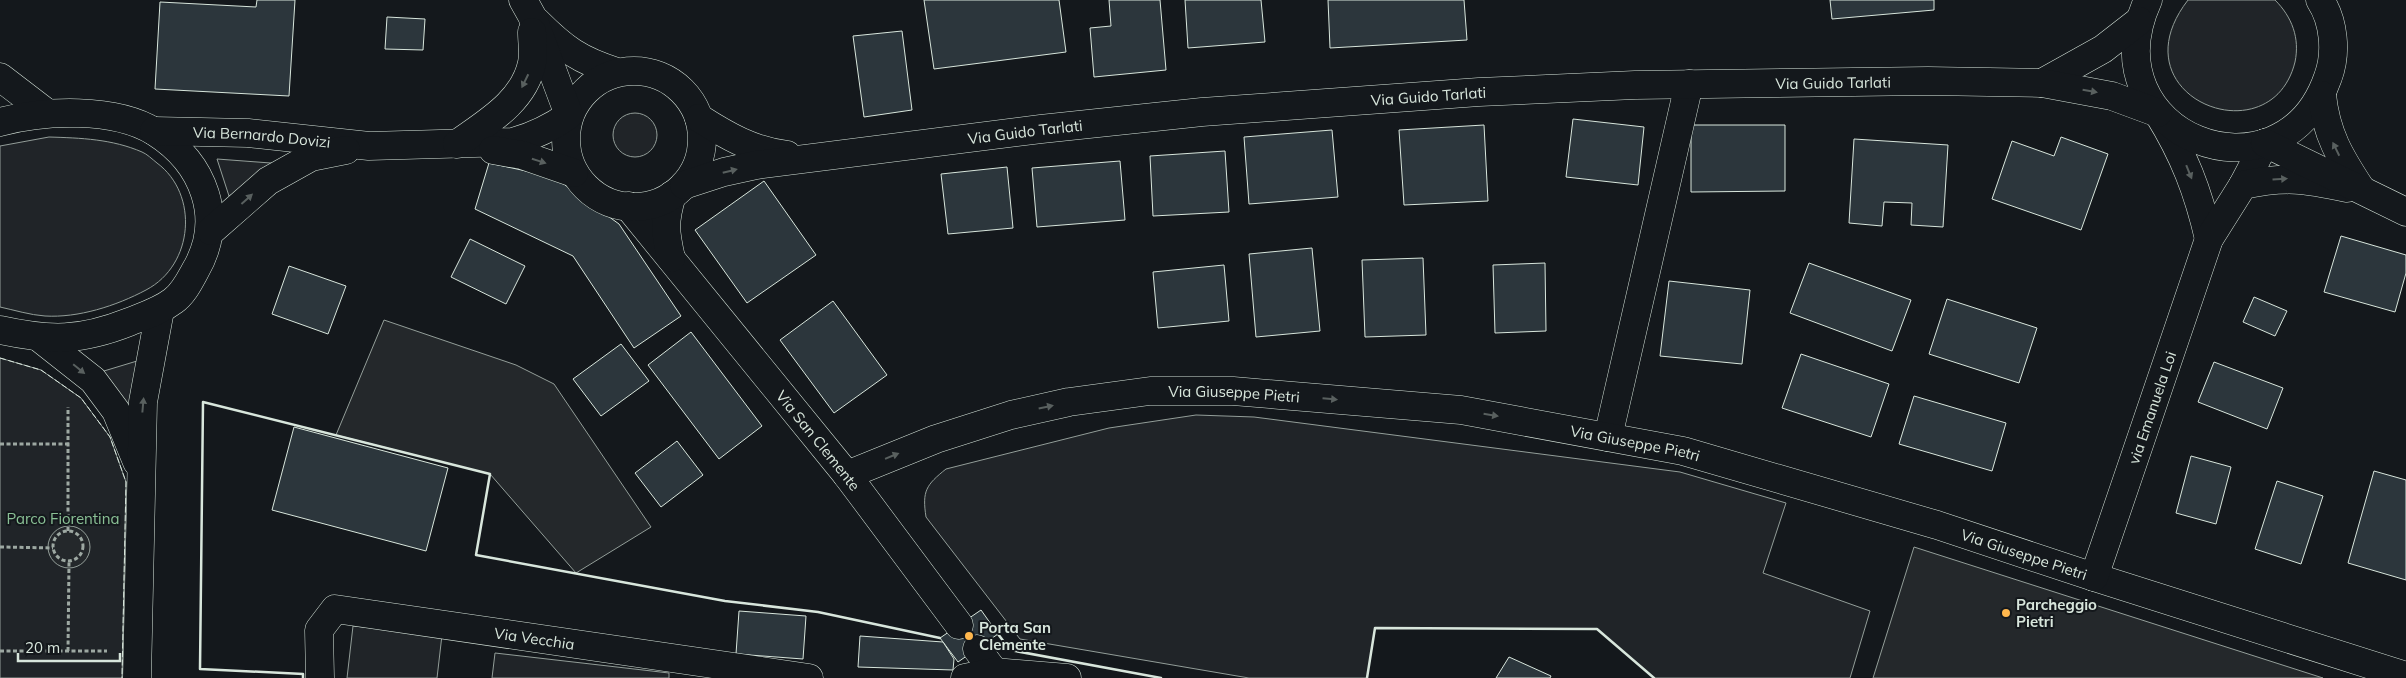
<svg xmlns="http://www.w3.org/2000/svg" width="2406" height="678" font-family="Mulish,sans-serif">
	<rect width="100%" height="100%" fill="#14181c"/>
	<g fill="#202428" stroke="#939e99">
		<path d="M2188,0H2275C2292,17 2300,38 2295,62C2271,159 2113,97 2188,0Z"/>
		<circle cx="635" cy="135" r="22"/>
		<path d="M49,137C81,138 112,139 142,152C147,154 152,159 157,163C199,194 194,265 146,290C116,306 78,318 45,316C30,315 14,310 0,307V146Z"/>
		<polygon points="217,159 284,164 229,196"/>
		<polygon points="0,358 41,370 81,398 110,437 126,482 122,678 0,678"/>
		<polygon points="137,361 135,434 94,374"/>
		<path d="M1196,415L1254,417L1680,472L1786,503L1763,573L1870,611L1850,678H1654L1597,629L1375,628L1367,678H1249L1020,639L926,517C922,491 926,485 946,469L1109,428Z"/>
		<polygon points="353,626 442,635 437,678 347,678"/>
		<polygon points="495,653 669,673 669,678 492,678"/>
	</g>
	<g fill="#24282b" stroke="#939e99">
		<polygon points="384,320 516,365 554,384 651,527 576,573 490,474 336,435"/>
		<circle cx="69" cy="547" r="21"/>
		<polygon points="1914,547 2323,678 1873,678"/>
	</g>
	<g fill="#2c363c" stroke="#d8e6dc">
		<polygon points="257,0 295,0 289,96 155,89 160,2 256,7"/>
		<polygon points="924,0 1059,0 1066,52 934,69"/>
		<polygon points="1109,0 1160,0 1166,70 1094,77 1090,28 1111,26"/>
		<polygon points="1185,0 1261,0 1265,42 1188,48"/>
		<polygon points="1328,0 1464,0 1467,40 1330,48"/>
		<polygon points="1830,0 1934,0 1934,10 1832,19"/>
		<polygon points="387,17 425,19 423,50 385,49"/>
		<polygon points="902,31 912,110 864,117 853,36"/>
		<polygon points="1573,119 1644,127 1638,185 1566,177"/>
		<polygon points="1484,125 1488,201 1404,205 1399,130"/>
		<polygon points="1691,125 1785,125 1785,191 1691,192"/>
		<polygon points="1332,130 1338,197 1249,204 1244,137"/>
		<polygon points="2061,137 2108,154 2081,230 1992,199 2012,141 2054,156"/>
		<polygon points="1854,139 1948,145 1943,227 1911,225 1912,203 1884,202 1882,226 1849,223"/>
		<polygon points="1225,151 1229,212 1153,216 1150,156"/>
		<polygon points="1120,161 1125,220 1037,227 1032,168"/>
		<polygon points="489,163 554,177 619,224 681,316 634,348 573,256 475,209"/>
		<polygon points="1007,167 1013,228 948,234 941,174"/>
		<polygon points="764,181 816,255 747,303 695,230"/>
		<polygon points="2341,236 2406,255 2406,273 2395,312 2324,292"/>
		<polygon points="470,239 525,266 506,304 451,277"/>
		<polygon points="1312,248 1320,331 1256,337 1249,254"/>
		<polygon points="1423,258 1426,335 1365,337 1362,260"/>
		<polygon points="1545,263 1546,331 1495,333 1493,265"/>
		<polygon points="1809,263 1911,300 1892,351 1790,313"/>
		<polygon points="1224,265 1229,321 1158,328 1153,272"/>
		<polygon points="289,266 346,286 328,334 272,314"/>
		<polygon points="1669,281 1750,290 1742,364 1660,356"/>
		<polygon points="2254,297 2287,311 2275,336 2243,322"/>
		<polygon points="1947,299 2037,328 2019,383 1929,354"/>
		<polygon points="833,301 887,375 834,413 780,340"/>
		<polygon points="691,332 762,426 719,459 648,365"/>
		<polygon points="621,344 649,381 601,416 573,379"/>
		<polygon points="1801,354 1889,384 1871,437 1782,408"/>
		<polygon points="2214,362 2283,388 2267,429 2198,402"/>
		<polygon points="1914,396 2006,423 1992,471 1899,444"/>
		<polygon points="294,427 448,468 426,551 272,510"/>
		<polygon points="677,441 703,475 661,507 635,473"/>
		<polygon points="2191,456 2231,467 2216,524 2176,513"/>
		<polygon points="2374,471 2406,480 2406,580 2348,563"/>
		<polygon points="2277,481 2323,496 2301,564 2255,549"/>
		<polygon points="981,610 998,634 958,662 940,638"/>
		<polygon points="739,611 806,616 803,659 736,654"/>
		<polygon points="860,636 943,642 954,659 953,670 858,667"/>
		<polygon points="1509,657 1551,676 1550,678 1496,678"/>
	</g>
	<g fill="none" stroke-linecap="round" stroke-linejoin="round">
		<g stroke="#d8e6dc" stroke-width="29">
			<g id="minor">
				<path d="M2158,113C2184,155 2198,191 2209,239"/>
				<polyline points="2243,185 2265,143"/>
				<path id="s1" d="M628,206L847,475L959,625"/>
				<path d="M671,258C665,232 664,221 672,195"/>
				<polyline points="41,339 93,380 116,411 137,462"/>
				<polyline points="1608,437 1689,84"/>
				<path id="s2" d="M847,475L936,439L1011,415L1069,402L1150,391H1233L1461,410L1683,451L1937,525L2094,577L2406,676"/>
				<path id="s3" d="M2094,577L2209,239L2243,185C2287,176 2304,179 2347,188"/>
				<polyline points="977,649 999,678"/>
				<polyline points="137,678 143,402 160,310"/>
				<path id="s4" d="M320,678L319,630L335,609L809,678"/>
				<polyline points="965,678 994,672 1067,678"/>
			</g>
		</g>
		<g stroke="#d8e6dc" stroke-width="29">
			<g id="major">
				<path d="M2148,0C2086,136 2282,211 2328,77C2337,53 2334,21 2320,0"/>
				<path d="M536,21C564,49 579,60 617,72"/>
				<circle cx="634" cy="139" r="68"/>
				<polyline points="0,77 47,113"/>
				<polyline points="2042,83 2103,49 2139,21"/>
				<path d="M2322,95C2326,134 2340,157 2361,189"/>
				<path d="M699,118C727,136 753,151 787,155"/>
				<path d="M0,122C44,110 115,107 155,132C204,163 226,219 195,271C189,282 183,294 173,301C160,311 144,316 129,322C81,341 50,341 0,330"/>
				<path id="s5" d="M154,131L248,133L369,146L513,142C534,136 551,128 569,115L532,16L523,0"/>
				<polyline points="2265,143 2406,212"/>
				<path d="M457,144C486,123 524,102 532,63C534,54 532,42 532,32"/>
				<polyline points="493,150 522,155 574,173"/>
				<path id="s6" d="M684,185L724,172L756,165L1041,129L1202,112L1479,92L1635,85L1928,81L2042,83L2112,96L2158,113"/>
				<polyline points="211,231 268,181 311,157 346,150"/>
			</g>
		</g>
		<g stroke="#9da8a2" stroke-width="3" stroke-dasharray="4 2.5" stroke-linecap="butt">
			<polyline points="0,444 69,444"/>
			<circle cx="68" cy="546" r="15"/>
			<polyline points="68,531 68,407"/>
			<polyline points="0,547 53,548"/>
			<polyline points="0,651 107,651"/>
			<polyline points="68,651 69,562"/>
		</g>
		<use href="#minor" stroke="#14181c" stroke-width="28"/>
		<use href="#major" stroke="#14181c" stroke-width="28"/>
		<polyline stroke="#d8e6dc" stroke-width="1" stroke-dasharray="6 2.5" stroke-linecap="butt" points="0,358 41,370 81,398 110,437 126,482 122,678"/>
		<g stroke="#d8e6dc" stroke-width="2.5">
			<polyline points="998,634 1010,650 1161,678"/>
			<polyline points="303,678 303,674 200,669 203,402 490,474 476,555 725,601 818,612 940,638"/>
			<polyline points="1367,678 1375,628 1597,629 1654,678"/>
		</g>
	</g>
	<defs><path id="oneway-solid" d="M-6-.8H1V-3.2L6.5 0L1 3.2V.8H-6Z" transform="scale(1.25)"/></defs>
	<g fill="#59605f">
		<use href="#oneway-solid" transform="translate(525 81) rotate(116)"/>
		<use href="#oneway-solid" transform="translate(2090 91) rotate(10)"/>
		<use href="#oneway-solid" transform="translate(2336 149) rotate(-116)"/>
		<use href="#oneway-solid" transform="translate(539 161) rotate(18)"/>
		<use href="#oneway-solid" transform="translate(730 171) rotate(-14)"/>
		<use href="#oneway-solid" transform="translate(2189 172) rotate(68)"/>
		<use href="#oneway-solid" transform="translate(2280 179) rotate(-4)"/>
		<use href="#oneway-solid" transform="translate(247 199) rotate(-42)"/>
		<use href="#oneway-solid" transform="translate(79 369) rotate(39)"/>
		<use href="#oneway-solid" transform="translate(1330 399) rotate(5)"/>
		<use href="#oneway-solid" transform="translate(143 405) rotate(-85)"/>
		<use href="#oneway-solid" transform="translate(1046 407) rotate(-12)"/>
		<use href="#oneway-solid" transform="translate(1491 415) rotate(9)"/>
		<use href="#oneway-solid" transform="translate(892 456) rotate(-22)"/>
	</g>
	<g fill="#ffb74d" stroke="#14181c" stroke-width="2">
		<circle cx="2006" cy="613" r="5"/>
		<circle cx="969" cy="636" r="5"/>
	</g>
	<g text-anchor="middle" dominant-baseline="central" stroke-width="4" stroke-linejoin="round" paint-order="stroke">
		<g font-size="15" fill="#d8e6dc" stroke="#14181c">
			<text stroke="none"><textPath href="#s6" startOffset="1156">Via Guido Tarlati</textPath></text>
			<text stroke="none"><textPath href="#s6" startOffset="751">Via Guido Tarlati</textPath></text>
			<text stroke="none"><textPath href="#s6" startOffset="346">Via Guido Tarlati</textPath></text>
			<text stroke="none"><textPath href="#s5" startOffset="108">Via Bernardo Dovizi</textPath></text>
			<text stroke="none"><textPath href="#s2" startOffset="400">Via Giuseppe Pietri</textPath></text>
			<text stroke="none"><textPath href="#s3" startOffset="179">via Emanuela Loi</textPath></text>
			<text stroke="none"><textPath href="#s1" startOffset="302">Via San Clemente</textPath></text>
			<text stroke="none"><textPath href="#s2" startOffset="805">Via Giuseppe Pietri</textPath></text>
			<text stroke="none"><textPath href="#s2" startOffset="1210">Via Giuseppe Pietri</textPath></text>
			<text stroke="none"><textPath href="#s4" startOffset="276">Via Vecchia</textPath></text>
		</g>
		<g font-size="15" fill="#8ac095" stroke="#14181c">
			<text x="63" y="518">Parco Fiorentina</text>
		</g>
		<g font-size="15" font-weight="bold" fill="#d8e6dc" stroke="#14181c" text-anchor="start">
			<text x="2016" y="604">Parcheggio<tspan x="2016" dy="17">Pietri</tspan></text>
			<text x="979" y="627">Porta San<tspan x="979" dy="17">Clemente</tspan></text>
		</g>
	</g>
	<path d="M18 653v8h102v-8" fill="none" stroke="#d8e6dc" stroke-width="2.5"/>
	<text x="25" y="653" font-size="15" fill="#d8e6dc" stroke="#14181c" stroke-width="4" paint-order="stroke">20 m</text>
</svg>
